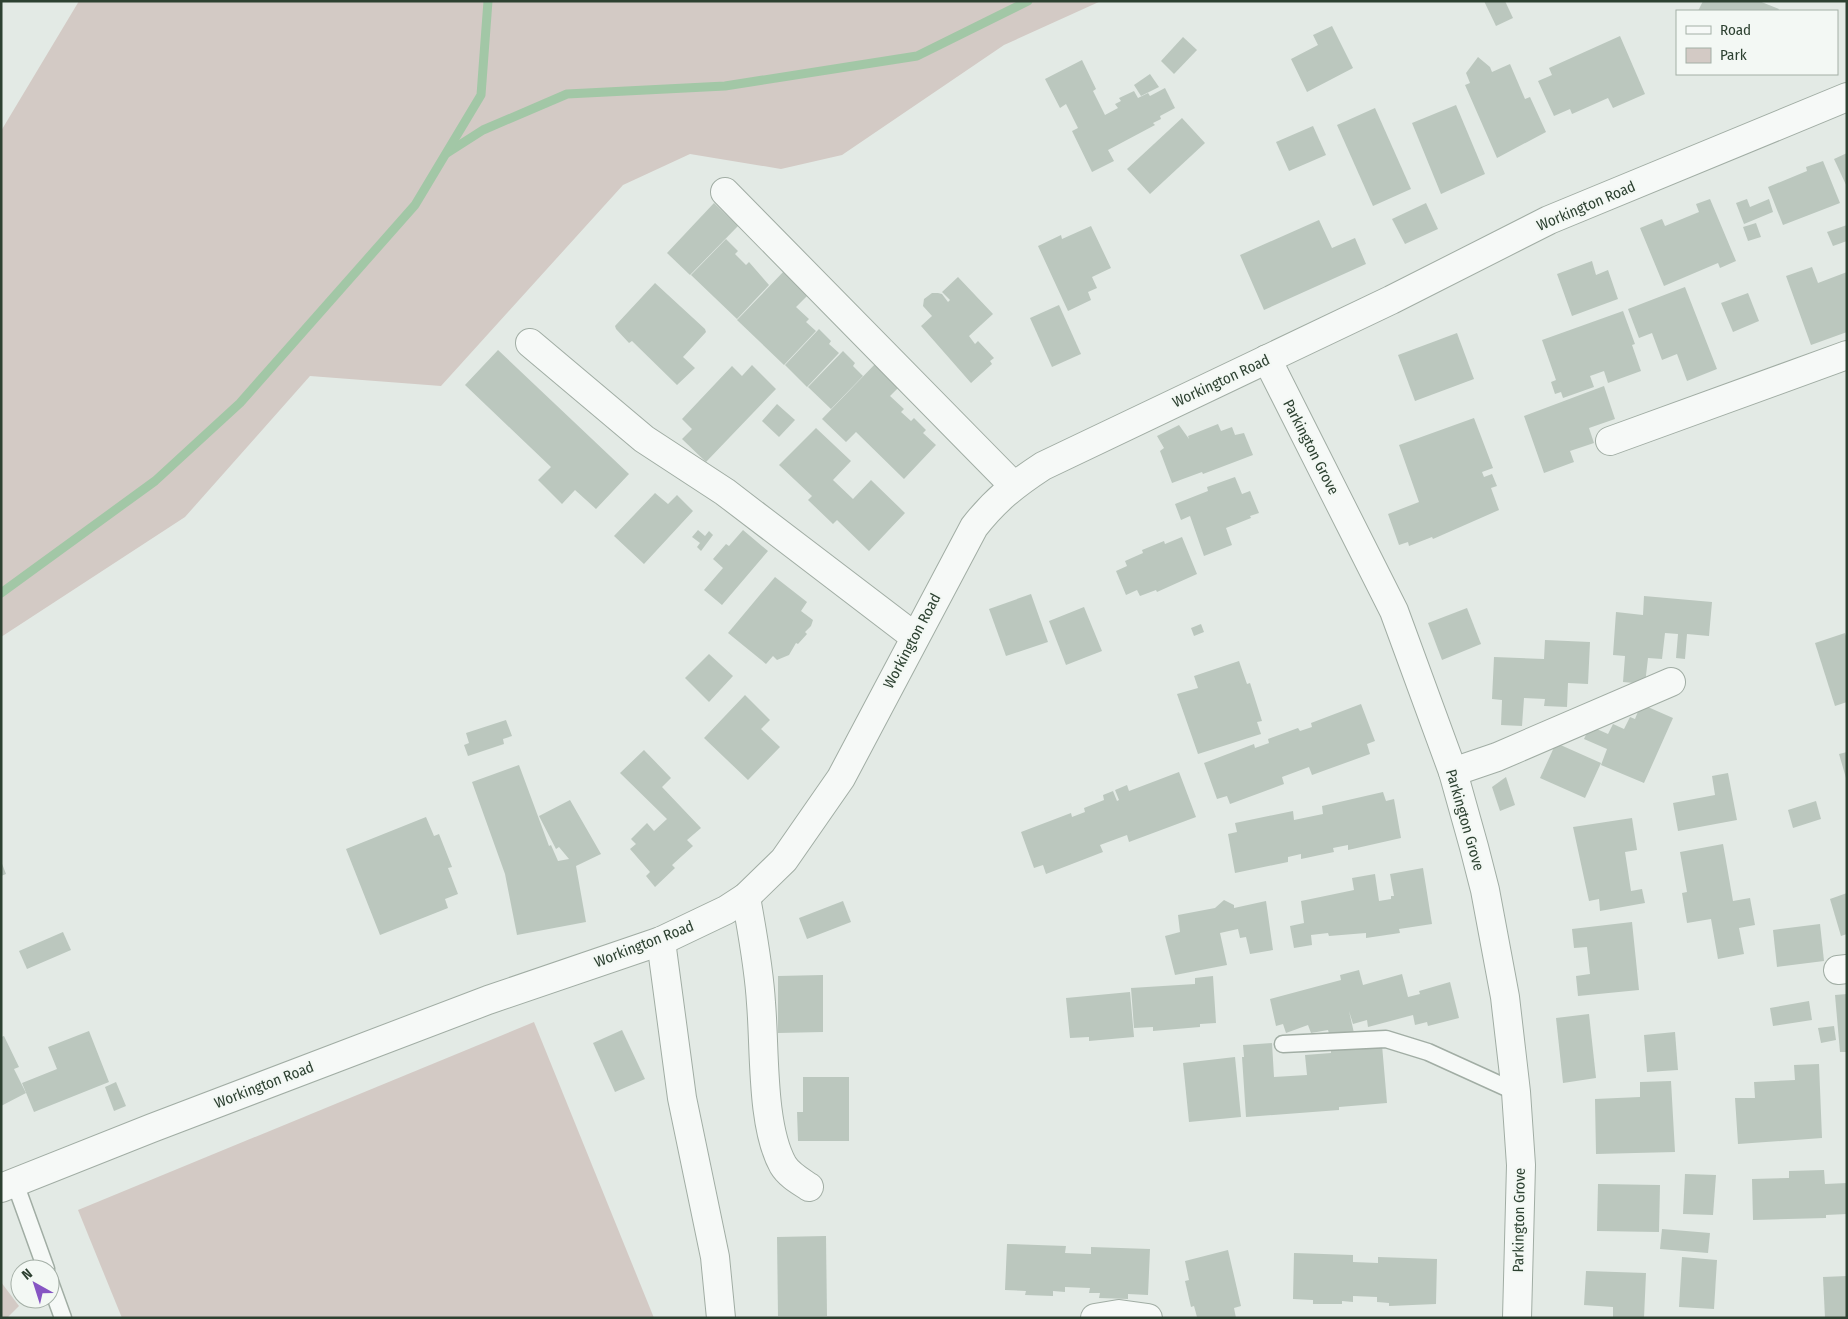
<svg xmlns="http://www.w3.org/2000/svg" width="1848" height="1319" font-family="'Fira Sans Condensed',sans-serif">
	<rect width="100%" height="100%" fill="#e3eae5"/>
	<g fill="#d3cac5">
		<polygon points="79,1 1101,1 1004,45 842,155 781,169 690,154 623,185 441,386 310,376 185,517 1,637 1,131"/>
		<polygon points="534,1022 654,1318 122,1318 78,1210"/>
		<polygon points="1,1282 19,1306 7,1318 1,1318"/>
	</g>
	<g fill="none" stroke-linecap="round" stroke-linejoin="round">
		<g stroke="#a2c7a6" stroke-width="9">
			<polyline points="447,153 483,130 567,94 725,86 917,56 1028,1"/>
			<polyline points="1,593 155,481 240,403 415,205 481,95 488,1"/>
		</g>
	</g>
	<g fill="#bbc7be">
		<polygon points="1484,1 1505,1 1513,18 1496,26"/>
		<polygon points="1703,1 1759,1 1779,9 1778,11 1698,11"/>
		<polygon points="1332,26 1353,68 1307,92 1291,59 1318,45 1313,35"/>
		<polygon points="1620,36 1645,94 1613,108 1608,98 1572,114 1570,109 1554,116 1538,81 1552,75 1549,68"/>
		<polygon points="1183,37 1197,50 1174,74 1161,61"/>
		<polygon points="1478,57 1490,67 1492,72 1510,64 1525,99 1530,97 1546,132 1497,158 1465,85 1470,83 1466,73"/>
		<polygon points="1082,60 1096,89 1093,91 1105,115 1118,108 1115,104 1121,101 1119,98 1134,91 1138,98 1148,93 1150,96 1165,88 1175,108 1160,116 1161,119 1153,123 1155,125 1108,150 1114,161 1092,172 1072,131 1078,128 1066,104 1060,108 1045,79"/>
		<polygon points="1150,74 1159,87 1141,96 1134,85"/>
		<polygon points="1456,105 1485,174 1441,194 1412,123"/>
		<polygon points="1375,108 1411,189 1373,206 1337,125"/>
		<polygon points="1182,118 1205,143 1150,194 1127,169"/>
		<polygon points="1313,126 1326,155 1289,171 1276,142"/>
		<polygon points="1847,153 1847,187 1834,159"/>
		<polygon points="1823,161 1840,203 1783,225 1768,187 1807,171 1806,167"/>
		<polygon points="1710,199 1736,261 1720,268 1718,263 1664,286 1640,228 1662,219 1665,226 1699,212 1696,204"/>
		<polygon points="1747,199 1750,207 1769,199 1773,212 1744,224 1736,203"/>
		<polygon points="714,203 738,226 690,275 667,253"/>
		<polygon points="1426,203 1438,229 1405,244 1392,219"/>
		<polygon points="1319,220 1332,248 1355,238 1366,264 1264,310 1240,255"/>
		<polygon points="1756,223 1761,237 1748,241 1743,227"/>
		<polygon points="1847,225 1847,241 1833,246 1827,232"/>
		<polygon points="1091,226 1111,268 1092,277 1097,288 1088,292 1091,300 1068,311 1038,246 1061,235 1062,239"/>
		<polygon points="726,239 738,251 735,254 746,265 749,262 769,285 737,319 691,275"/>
		<polygon points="1592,261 1596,275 1608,270 1618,299 1572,316 1557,274"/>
		<polygon points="1812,267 1818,283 1847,272 1847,332 1811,345 1786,276"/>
		<polygon points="785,270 810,293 796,307 809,319 806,322 816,331 784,365 737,320"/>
		<polygon points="958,277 993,314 969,336 975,344 978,341 994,358 990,361 992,364 971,383 921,326 932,316 923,306 924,299 932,293 938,293 942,294 948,302 950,300 942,292"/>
		<polygon points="655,283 705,329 706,332 683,357 695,368 677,385 632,341 629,343 616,329 615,326"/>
		<polygon points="1685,287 1717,369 1687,381 1677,354 1662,360 1652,333 1639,338 1628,309"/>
		<polygon points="1748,293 1759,321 1733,332 1721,303"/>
		<polygon points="1059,305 1081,354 1052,367 1030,318"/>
		<polygon points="1623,311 1635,344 1632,345 1641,371 1608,383 1604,371 1590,376 1594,387 1563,398 1561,392 1555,394 1551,382 1556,380 1542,340"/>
		<polygon points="819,329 831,341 829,344 839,353 807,387 785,365"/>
		<polygon points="1457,333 1474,379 1415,401 1398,355"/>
		<polygon points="498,350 629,474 596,509 575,490 562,504 538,480 551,467 465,385"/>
		<polygon points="843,351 855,363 853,366 863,376 831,409 808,387"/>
		<polygon points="877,362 901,385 890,396 904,409 901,412 911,421 914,418 926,430 923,433 936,445 904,479 856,432 846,442 822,419"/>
		<polygon points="752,365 776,389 706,462 682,439 692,429 682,419 732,366 742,376"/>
		<polygon points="1604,386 1615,419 1589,428 1594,443 1570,451 1574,462 1544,473 1524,416"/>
		<polygon points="777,404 795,420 779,437 762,421"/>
		<polygon points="1474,418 1493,468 1482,472 1484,477 1492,474 1497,486 1491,488 1499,510 1433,539 1432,537 1409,546 1408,542 1399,545 1388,514 1419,502 1399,445"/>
		<polygon points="1218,424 1221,431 1232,427 1235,435 1244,433 1253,455 1203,474 1202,472 1172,483 1160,451 1164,448 1157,436 1179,425 1189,439 1188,436"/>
		<polygon points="816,428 851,461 833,480 853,499 871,480 905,513 869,551 837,520 833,524 808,500 812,496 779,465"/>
		<polygon points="1235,477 1242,494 1250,491 1259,513 1250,516 1251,518 1226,528 1232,545 1204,556 1190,516 1181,520 1175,504 1208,491 1207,487"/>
		<polygon points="655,493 668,504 677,495 693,511 644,564 614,536"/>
		<polygon points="698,530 705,536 709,531 713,535 701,551 697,547 700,543 692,537"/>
		<polygon points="743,530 768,551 722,605 704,590 723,568 713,559 726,544 729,546"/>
		<polygon points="1182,537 1197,574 1157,592 1156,590 1140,596 1137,590 1126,595 1116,571 1127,566 1125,561 1143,553 1142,550 1164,541 1165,544"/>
		<polygon points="775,577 807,602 801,611 813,620 811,626 805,632 807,634 798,644 796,643 789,655 777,660 773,656 766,664 728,633"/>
		<polygon points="1031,594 1048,642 1006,656 989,609"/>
		<polygon points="1644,596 1712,602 1709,636 1687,634 1685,659 1676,658 1678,634 1665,633 1662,659 1648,658 1645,684 1623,682 1625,656 1613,655 1616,612 1643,615"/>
		<polygon points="1084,607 1102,651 1066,665 1049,621"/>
		<polygon points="1467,608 1481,644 1442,660 1428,623"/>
		<polygon points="1201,624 1204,632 1194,636 1191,628"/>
		<polygon points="1845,633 1847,639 1847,702 1835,706 1815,643"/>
		<polygon points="1545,640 1590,642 1588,684 1568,683 1567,707 1544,706 1545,699 1524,698 1522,726 1501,725 1502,700 1492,699 1494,657 1544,659"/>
		<polygon points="709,654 733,676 709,702 685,678"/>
		<polygon points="1239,661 1247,684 1250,683 1262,721 1257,722 1261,734 1198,754 1177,694 1198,688 1194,676"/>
		<polygon points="745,695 770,720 761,729 780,747 748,780 704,738"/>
		<polygon points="1361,704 1375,741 1367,744 1370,754 1312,775 1309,767 1282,777 1284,784 1230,804 1227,796 1217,799 1204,763 1254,744 1255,748 1269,743 1268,739 1298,728 1300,731 1312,727 1311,723"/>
		<polygon points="1641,704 1673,718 1644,783 1601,765 1607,749 1584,739 1590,726 1608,734 1613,724 1624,729 1630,717 1635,719"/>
		<polygon points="506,720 512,736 503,739 504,744 468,756 464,745 469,743 466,733"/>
		<polygon points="1556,743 1601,763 1585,798 1540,778"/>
		<polygon points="644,750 671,778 662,787 701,828 687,840 693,846 672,865 675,868 655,887 646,876 650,872 630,849 636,844 631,839 647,823 654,831 667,819 620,773"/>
		<polygon points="1847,752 1847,778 1846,778 1839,754"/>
		<polygon points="519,765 549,846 551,845 558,861 569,859 559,847 556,849 539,816 570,800 601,854 576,866 586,922 517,935 505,874 472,782"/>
		<polygon points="1179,772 1196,817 1129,842 1127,835 1100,845 1103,852 1046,874 1043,865 1034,868 1021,832 1071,813 1072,817 1085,812 1084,808 1104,800 1103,795 1113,791 1117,801 1119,800 1115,790 1127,785 1129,791"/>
		<polygon points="1728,773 1737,820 1678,831 1673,803 1715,795 1712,776"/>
		<polygon points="1506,777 1515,805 1500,811 1492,787"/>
		<polygon points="1383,792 1386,801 1394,799 1401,838 1348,850 1348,845 1333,848 1334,852 1301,859 1301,854 1288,857 1288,862 1235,873 1228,834 1237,832 1235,823 1293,811 1294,820 1323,814 1322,806"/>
		<polygon points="1816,801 1821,819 1793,828 1788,810"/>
		<polygon points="426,817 434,836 439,834 452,867 448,868 458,894 445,899 448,908 380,935 346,849"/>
		<polygon points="1632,818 1637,850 1625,852 1631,891 1642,889 1645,903 1600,911 1599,899 1589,901 1573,827"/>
		<polygon points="1723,844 1733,901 1750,898 1755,925 1739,928 1744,954 1718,959 1711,919 1687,923 1682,893 1687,892 1680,852"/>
		<polygon points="1,861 6,874 1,876"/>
		<polygon points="1423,868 1432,924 1399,929 1400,933 1366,938 1366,933 1329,936 1328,933 1311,935 1312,945 1294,948 1290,926 1304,923 1301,901 1354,890 1352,878 1375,874 1379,901 1391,899 1391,896 1394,896 1390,874"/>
		<polygon points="1847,893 1847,934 1841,936 1830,899"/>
		<polygon points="1224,900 1234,905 1234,908 1266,901 1273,950 1250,954 1246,937 1240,938 1238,929 1220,933 1227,965 1175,975 1165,936 1180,932 1178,915 1215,908"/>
		<polygon points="843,901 851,922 807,939 799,918"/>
		<polygon points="1632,922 1639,990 1578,996 1576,976 1590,974 1587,947 1574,948 1572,929"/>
		<polygon points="1820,924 1824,961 1777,967 1773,930"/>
		<polygon points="63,932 71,950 27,969 19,951"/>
		<polygon points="1359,970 1363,985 1402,974 1408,997 1420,994 1419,991 1450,982 1459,1018 1428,1026 1427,1022 1415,1025 1413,1015 1368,1027 1367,1020 1353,1024 1349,1011 1354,1033 1330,1037 1328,1030 1311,1033 1308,1025 1286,1033 1283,1024 1276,1026 1270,999 1341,980 1340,975"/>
		<polygon points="823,975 823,1032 778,1033 778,976"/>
		<polygon points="1213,976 1216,1023 1200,1024 1200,1027 1153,1031 1153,1027 1134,1028 1131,988 1195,984 1195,978"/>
		<polygon points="1130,992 1134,1037 1089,1041 1089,1037 1070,1038 1066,998"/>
		<polygon points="1847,994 1847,1052 1840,1052 1835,995"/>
		<polygon points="1809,1001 1812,1020 1773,1026 1770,1008"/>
		<polygon points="1589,1014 1596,1078 1563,1083 1556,1018"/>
		<polygon points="1834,1026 1836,1040 1821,1043 1818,1028"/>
		<polygon points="622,1030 645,1079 615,1092 593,1043"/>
		<polygon points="89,1031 109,1082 34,1112 22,1083 57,1069 48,1047"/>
		<polygon points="1675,1032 1678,1070 1647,1072 1644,1035"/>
		<polygon points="4,1036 19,1067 14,1069 26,1093 1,1106 1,1037"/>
		<polygon points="1272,1043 1274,1077 1307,1075 1305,1055 1331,1053 1331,1049 1382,1045 1387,1103 1339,1107 1339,1110 1246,1117 1242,1057 1244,1057 1243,1045"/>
		<polygon points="1235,1057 1241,1117 1189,1122 1183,1063"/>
		<polygon points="1819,1064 1822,1138 1738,1144 1735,1098 1755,1098 1754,1082 1795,1080 1794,1065"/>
		<polygon points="803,1077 849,1077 849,1141 798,1141 797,1112 803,1112"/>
		<polygon points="1671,1081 1675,1152 1596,1154 1595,1099 1640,1097 1640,1082"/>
		<polygon points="116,1082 126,1106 114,1111 105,1087"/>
		<polygon points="1824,1170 1825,1184 1847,1183 1847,1214 1826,1215 1826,1218 1753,1220 1752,1179 1789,1178 1789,1171"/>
		<polygon points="1685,1174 1716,1175 1713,1215 1683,1214"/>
		<polygon points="1598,1184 1660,1185 1659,1232 1597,1231"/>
		<polygon points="1662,1229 1710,1233 1708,1253 1660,1249"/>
		<polygon points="826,1236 827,1316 778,1316 777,1237"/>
		<polygon points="1007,1244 1066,1246 1065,1253 1091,1254 1091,1247 1150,1249 1148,1295 1128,1294 1128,1299 1099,1298 1100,1293 1089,1293 1090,1288 1065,1287 1065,1292 1053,1291 1053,1296 1025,1295 1026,1291 1005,1290"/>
		<polygon points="1228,1250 1241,1306 1234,1308 1236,1318 1197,1317 1194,1306 1191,1307 1185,1281 1189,1280 1185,1261"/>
		<polygon points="1294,1253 1353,1255 1353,1262 1378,1263 1378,1257 1437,1259 1436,1304 1389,1306 1389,1303 1377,1302 1377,1297 1353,1296 1353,1302 1342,1301 1342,1304 1313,1304 1313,1300 1293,1299"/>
		<polygon points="1682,1257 1717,1260 1714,1309 1679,1307"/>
		<polygon points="1586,1271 1646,1273 1644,1318 1613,1318 1613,1307 1584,1305"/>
		<polygon points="1847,1276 1847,1318 1825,1318 1823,1277"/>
	</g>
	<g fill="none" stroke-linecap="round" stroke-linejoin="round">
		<g stroke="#a1ada4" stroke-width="19">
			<g id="lane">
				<polyline points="1283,1044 1386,1039 1428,1052 1516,1092"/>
				<polyline points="15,1183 46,1269"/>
				<polyline points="50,1282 63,1318"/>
			</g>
		</g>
		<g stroke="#a1ada4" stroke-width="30">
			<g id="street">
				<polyline points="725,192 1013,485"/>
				<polyline points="530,343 644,439 725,492 915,637"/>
				<polyline points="1267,359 1394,611 1453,772 1474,847 1485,890 1505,997 1516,1092 1521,1165 1517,1318"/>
				<polyline points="1610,441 1847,355"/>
				<polyline points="1453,772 1497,757 1671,682"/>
				<path d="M746,897C752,932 759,967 761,1003C765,1048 761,1126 783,1165C789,1175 800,1181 809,1187"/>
				<polyline points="661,941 682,1098 715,1257 721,1318"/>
				<polyline points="1838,970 1847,969"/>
				<path d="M1,1188L152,1128L488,1000L661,941L726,910L746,897L784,860L841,778L974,527C995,500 1014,485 1043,466L1391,300L1549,220L1847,97"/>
				<polyline points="1095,1318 1119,1314 1148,1318"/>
			</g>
		</g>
		<use href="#lane" stroke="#f6f9f7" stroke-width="16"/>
		<use href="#street" stroke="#f6f9f7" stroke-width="28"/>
	</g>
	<g text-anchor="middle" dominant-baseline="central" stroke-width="4.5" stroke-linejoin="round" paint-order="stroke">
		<g font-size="15" fill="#2d4131" stroke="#f3f8f4">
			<text transform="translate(1586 206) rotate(-23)">Workington Road</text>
			<text transform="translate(1221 381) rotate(-25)">Workington Road</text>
			<text transform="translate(1311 447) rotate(63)">Parkington Grove</text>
			<text transform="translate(912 641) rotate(-62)">Workington Road</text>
			<text transform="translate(1465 820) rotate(74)">Parkington Grove</text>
			<text transform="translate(644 944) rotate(-21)">Workington Road</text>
			<text transform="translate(264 1085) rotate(-21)">Workington Road</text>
			<text transform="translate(1519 1220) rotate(-89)">Parkington Grove</text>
		</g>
	</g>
	<rect width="1848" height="1319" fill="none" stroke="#2d4131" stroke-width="5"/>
	<rect x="1676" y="10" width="162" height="65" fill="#f3f8f4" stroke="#a4afa6"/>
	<rect x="1686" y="26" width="25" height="8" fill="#f6f9f7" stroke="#a4afa6"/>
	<text x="1720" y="35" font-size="15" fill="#2d4131">Road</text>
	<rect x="1686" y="48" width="25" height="15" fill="#d3cac5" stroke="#a4afa6"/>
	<text x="1720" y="60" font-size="15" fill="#2d4131">Park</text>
	<g transform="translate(35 1284) rotate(321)"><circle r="24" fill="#f3f8f4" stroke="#a4afa6"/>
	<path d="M0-4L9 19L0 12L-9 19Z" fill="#8655c3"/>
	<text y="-8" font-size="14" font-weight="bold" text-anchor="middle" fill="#2d4131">N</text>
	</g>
</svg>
